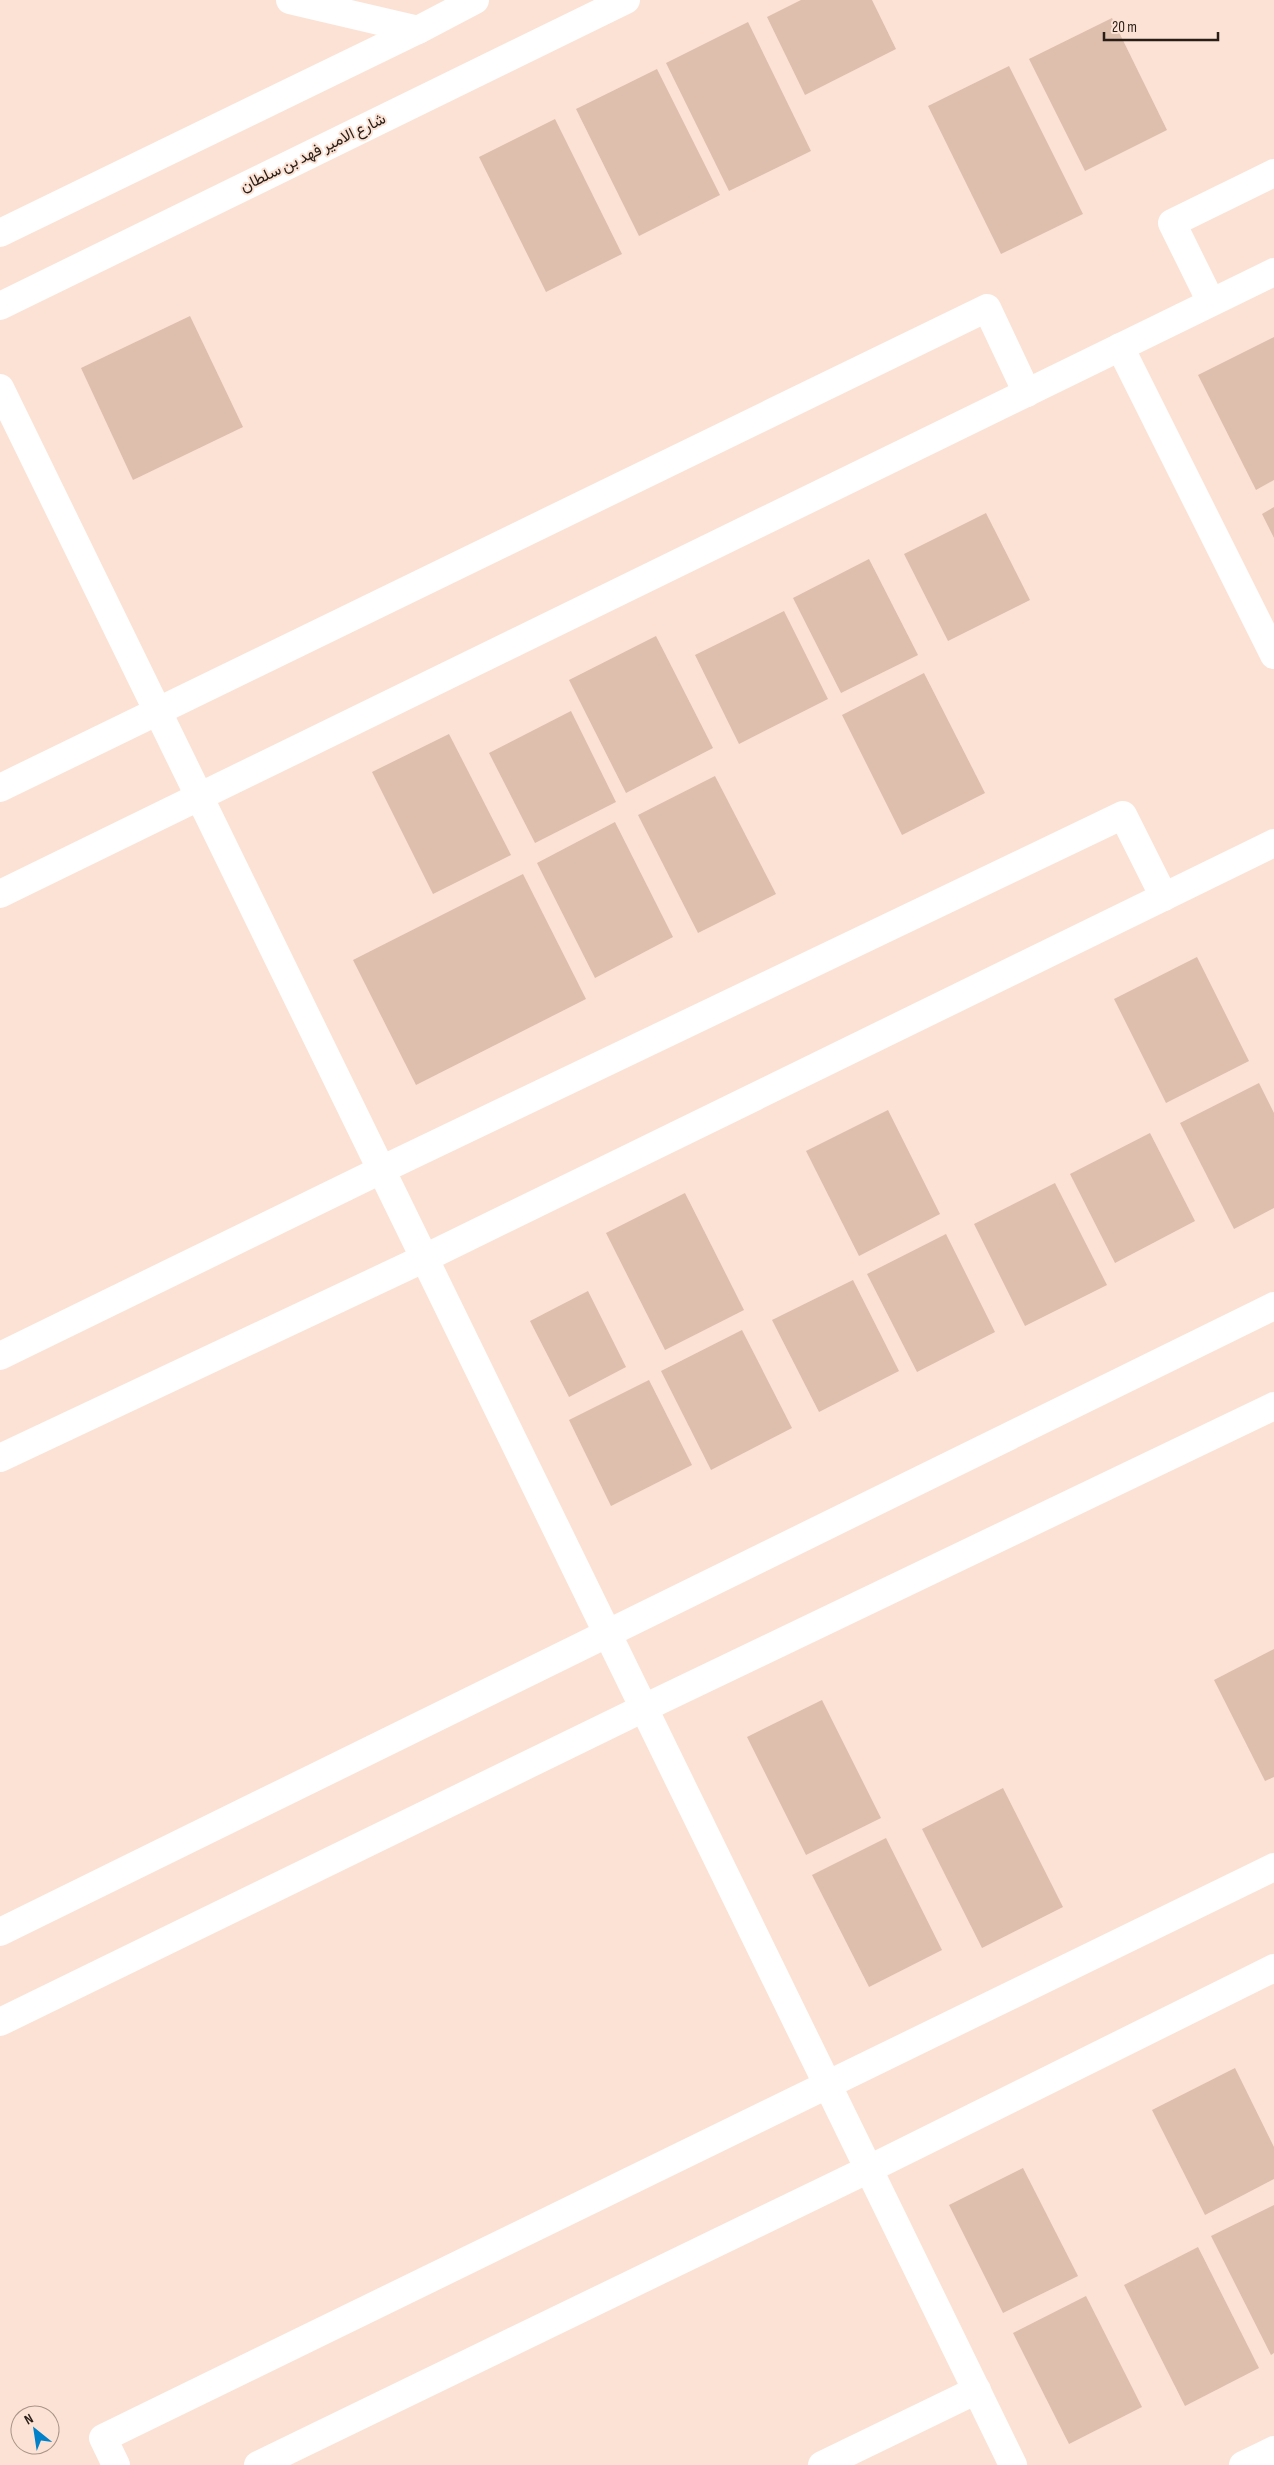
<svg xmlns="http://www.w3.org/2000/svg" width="1274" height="2465" font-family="'Sofia Sans Condensed',Vazirmatn,sans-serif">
	<rect width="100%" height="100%" fill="#fce2d4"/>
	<g fill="#debead">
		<polygon points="801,0 872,0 896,49 805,95 767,17"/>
		<polygon points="1112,18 1167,130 1085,171 1029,59"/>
		<polygon points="748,22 811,151 729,191 666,63"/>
		<polygon points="1009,66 1083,214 1001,254 928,106"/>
		<polygon points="657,69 720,195 639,236 576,109"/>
		<polygon points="555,119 622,254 546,292 479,157"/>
		<polygon points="190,316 243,427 133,480 81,368"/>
		<polygon points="1274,337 1274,480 1256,490 1198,375"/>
		<polygon points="1274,507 1274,538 1262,514"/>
		<polygon points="986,513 1030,600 948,641 904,554"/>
		<polygon points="869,559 918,655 841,693 793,598"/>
		<polygon points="784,611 828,699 739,744 695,655"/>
		<polygon points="656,636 713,748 626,793 569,680"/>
		<polygon points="924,673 985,793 902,835 842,715"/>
		<polygon points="571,711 616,802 535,843 489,753"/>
		<polygon points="449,734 511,855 433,894 372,772"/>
		<polygon points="715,776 776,894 698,933 638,815"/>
		<polygon points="615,822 673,937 595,978 537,863"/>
		<polygon points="523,874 586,999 416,1085 353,960"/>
		<polygon points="1197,957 1249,1061 1166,1103 1114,999"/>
		<polygon points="1259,1083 1274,1113 1274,1208 1234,1229 1180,1123"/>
		<polygon points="888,1110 940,1214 859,1256 806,1151"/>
		<polygon points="1150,1133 1195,1221 1115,1263 1070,1174"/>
		<polygon points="1055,1183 1107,1285 1025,1326 974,1224"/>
		<polygon points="685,1193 744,1310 665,1350 606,1233"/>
		<polygon points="946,1234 995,1332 917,1372 867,1274"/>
		<polygon points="853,1280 899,1371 819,1412 772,1320"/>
		<polygon points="588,1291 626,1367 569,1397 530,1321"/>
		<polygon points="742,1330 792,1428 711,1470 661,1371"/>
		<polygon points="649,1380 692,1465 611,1506 569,1420"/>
		<polygon points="1274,1649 1274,1777 1265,1781 1214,1680"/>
		<polygon points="822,1700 881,1818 806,1855 747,1737"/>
		<polygon points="1003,1788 1063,1907 982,1948 922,1829"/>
		<polygon points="886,1838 942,1950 869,1987 812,1875"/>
		<polygon points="1235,2068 1274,2147 1274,2179 1205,2215 1152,2110"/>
		<polygon points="1023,2168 1078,2276 1003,2313 949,2205"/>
		<polygon points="1274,2205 1274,2353 1271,2355 1211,2236"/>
		<polygon points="1198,2247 1259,2368 1185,2406 1124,2285"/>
		<polygon points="1086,2296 1142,2407 1069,2444 1013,2333"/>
	</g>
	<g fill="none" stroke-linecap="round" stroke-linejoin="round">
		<g stroke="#fff" stroke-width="28">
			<polyline points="290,0 418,30"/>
			<polyline points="1211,302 1172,223 1274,173"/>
			<polyline points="1120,347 1274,655"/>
			<polyline points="0,388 1013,2465"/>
			<polyline points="0,788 987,308 1027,393"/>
			<polyline points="0,894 1274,272"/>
			<polyline points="0,1356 381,1170 1123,815 1164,897"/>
			<polyline points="0,1458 425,1258 1274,843"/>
			<polyline points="0,1932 1274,1306"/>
			<polyline points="0,2022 644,1708 1274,1406"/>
			<polyline points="116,2465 103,2438 1274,1867"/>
			<polyline points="258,2465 869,2169 1274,1968"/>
			<polyline points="822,2465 977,2390"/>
			<polyline points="1243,2465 1274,2450"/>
		</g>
		<g stroke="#fff" stroke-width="28">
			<polyline points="0,233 418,30 475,0"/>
			<polyline points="0,306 626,0"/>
		</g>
	</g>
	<g text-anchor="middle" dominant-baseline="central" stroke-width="4" stroke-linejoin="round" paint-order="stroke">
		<g font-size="16" fill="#291e17" stroke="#fce2d4">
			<text transform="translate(313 153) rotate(-26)">شارع الامير فهد بن سلطان</text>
		</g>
	</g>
	<g transform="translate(35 2430) rotate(330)"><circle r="24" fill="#fce2d4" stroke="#a89488"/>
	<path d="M0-4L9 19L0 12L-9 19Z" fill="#0081c9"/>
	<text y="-8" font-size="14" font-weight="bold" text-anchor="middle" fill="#291e17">N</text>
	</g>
	<path d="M1104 32v8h114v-8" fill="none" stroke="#291e17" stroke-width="2.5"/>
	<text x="1112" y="32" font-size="15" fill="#291e17" stroke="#fce2d4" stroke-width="4" paint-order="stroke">20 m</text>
</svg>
